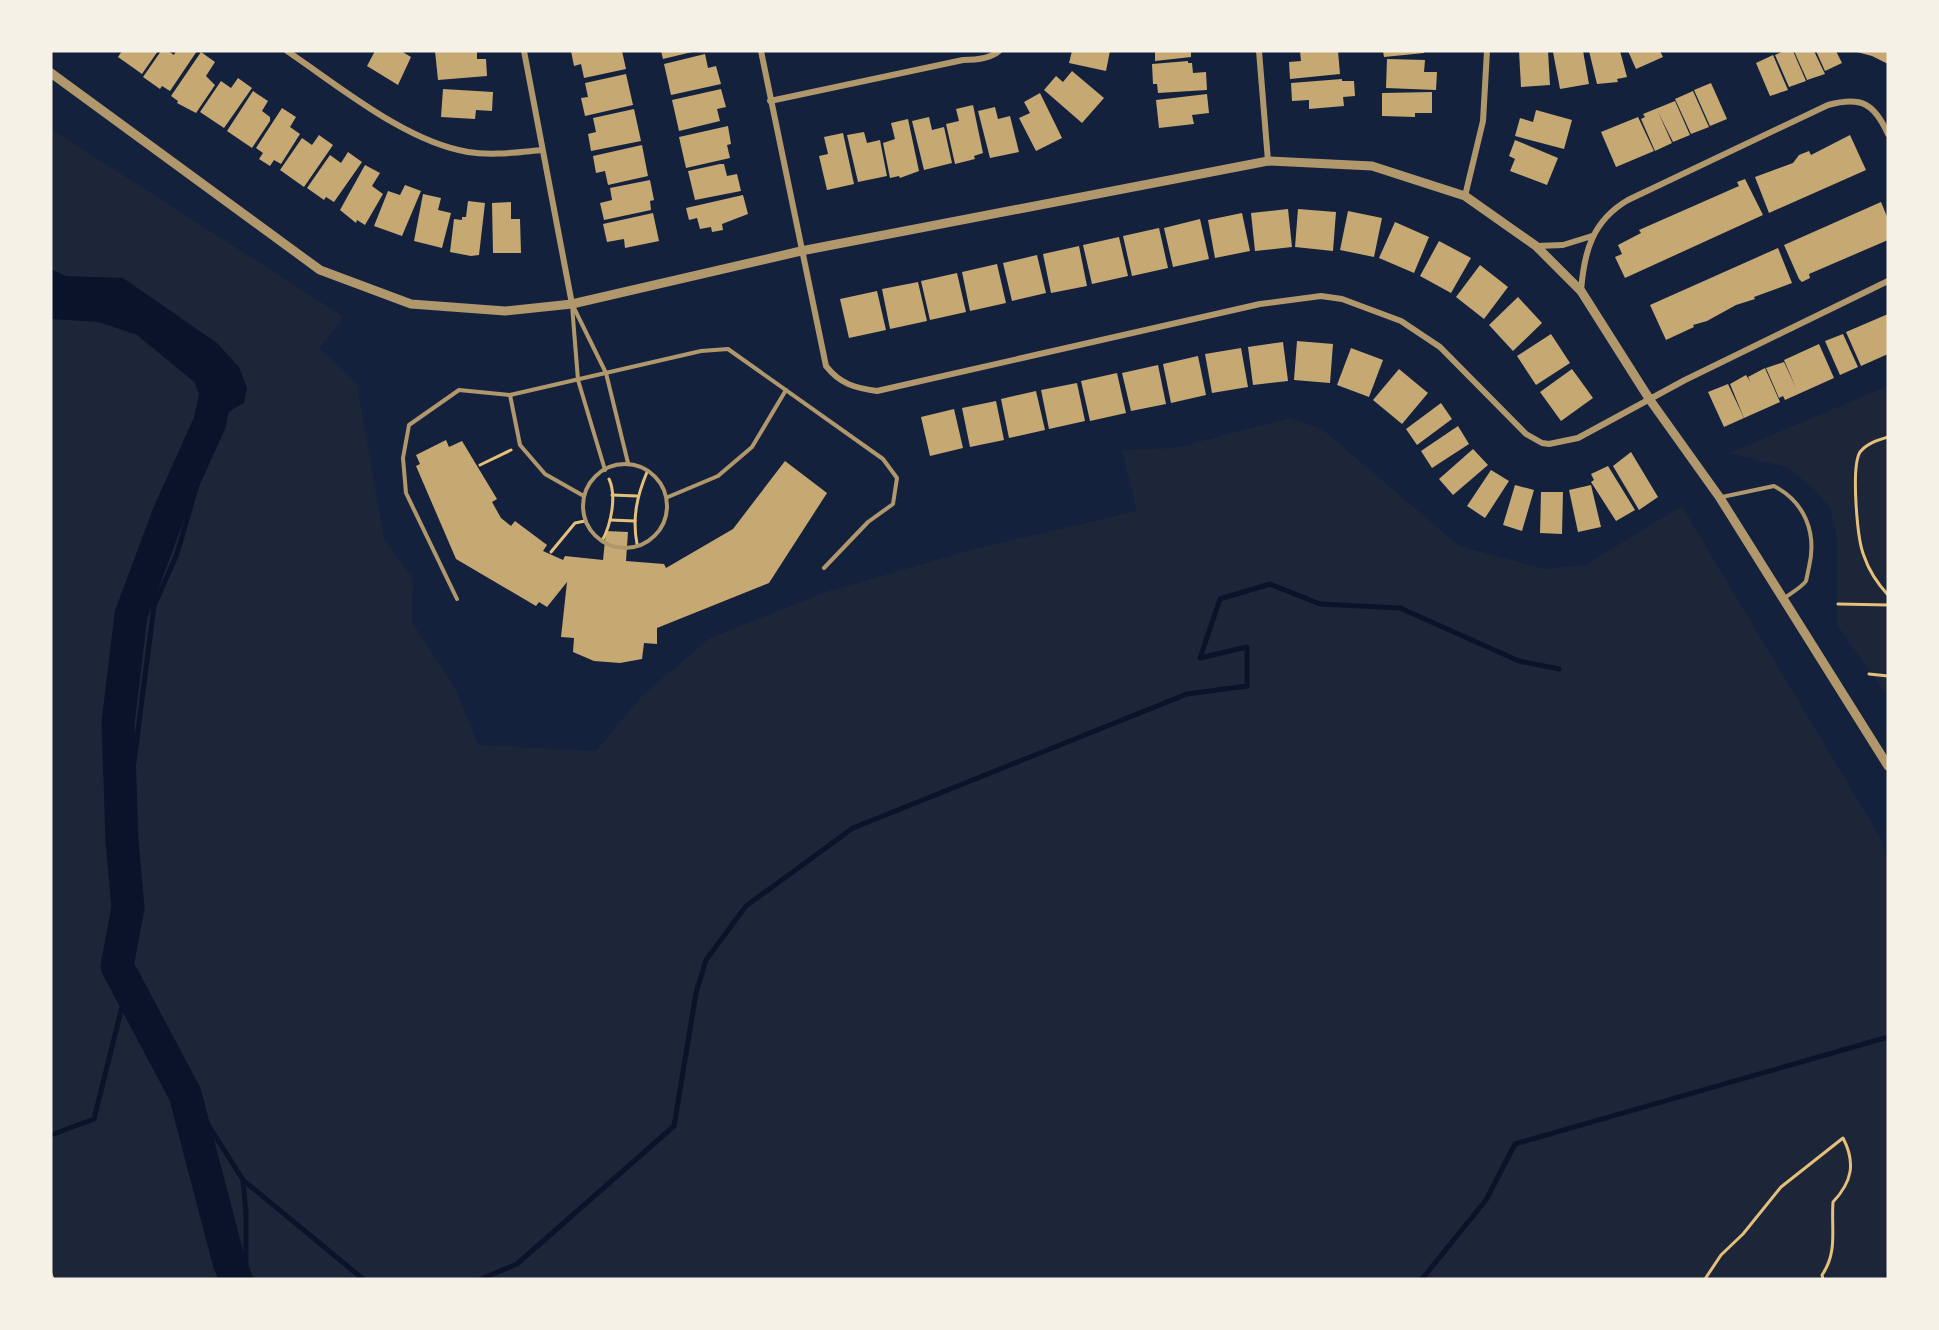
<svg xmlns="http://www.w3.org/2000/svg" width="1939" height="1330" font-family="Quicksand,sans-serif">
	<rect width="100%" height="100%" fill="#14213d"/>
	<g fill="#1d2539">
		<polygon points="51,129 344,317 319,348 357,384 384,540 413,579 412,622 454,686 478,745 596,751 642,696 710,638 826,592 975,549 1137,511 1122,450 1175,448 1290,418 1322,429 1459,546 1545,569 1585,565 1682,506 1882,841 1888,861 1888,1262 1883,1278 51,1279"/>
		<polygon points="1888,386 1888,697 1837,625 1837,537 1830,508 1815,490 1787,467 1729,453"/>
	</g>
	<polygon fill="#0b132b" points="51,269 66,276 123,278 217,343 239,367 247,388 244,403 216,419 203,389 137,335 99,322 51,319"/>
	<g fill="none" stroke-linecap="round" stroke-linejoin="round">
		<g stroke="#0b132b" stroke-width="5">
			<polyline points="130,976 138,1007 163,1040 183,1085 243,1180 363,1279"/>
			<polyline points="51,1135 94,1119 130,975 130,793 154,606 177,554 216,419"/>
			<polyline points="243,1180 246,1213 246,1279"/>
			<polyline points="481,1279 517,1264 674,1126 696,993 706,960 746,906 853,828 1187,694 1247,686 1247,647 1200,658 1220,599 1270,584 1320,604 1400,608 1519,661 1559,669"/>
			<polyline points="1422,1279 1486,1200 1515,1144 1888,1037"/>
		</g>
		<polyline stroke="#0b132b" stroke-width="33" points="207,367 216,393 210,422 169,513 131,615 118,723 122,841 128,908 117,966 185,1094 229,1262 236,1279"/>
	</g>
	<g fill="#c6a872">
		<polygon points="122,51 158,51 142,74 118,57"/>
		<polygon points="161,51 168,51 174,55 176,51 197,51 170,91 162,86 160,89 143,77"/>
		<polygon points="375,51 401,51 411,57 398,85 367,66"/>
		<polygon points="435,51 477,51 477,59 486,59 487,76 438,80"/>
		<polygon points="571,51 622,51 626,69 584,78 581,64 574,66"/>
		<polygon points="661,51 692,51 692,52 663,59"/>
		<polygon points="1072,51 1110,51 1106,71 1069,63"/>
		<polygon points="1155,51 1191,51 1191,57 1155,61"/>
		<polygon points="1300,51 1338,51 1340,74 1290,79 1289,62 1301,61"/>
		<polygon points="1383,51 1424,51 1424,53 1384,57"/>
		<polygon points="1519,51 1548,51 1550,85 1521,87"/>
		<polygon points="1556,51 1583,51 1589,84 1560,89 1553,52"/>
		<polygon points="1589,51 1620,51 1627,77 1617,79 1618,82 1597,84"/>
		<polygon points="1628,51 1660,51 1663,57 1636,69"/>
		<polygon points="1784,51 1793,51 1806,81 1789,87 1775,55"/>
		<polygon points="1794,51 1814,51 1825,74 1807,80"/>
		<polygon points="1816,51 1836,51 1842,63 1825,71"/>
		<polygon points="1853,51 1888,51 1888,64 1872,56"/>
		<polygon points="201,52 215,62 206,76 215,85 196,113 177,103 178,101 171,96"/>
		<polygon points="705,54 708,68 716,66 721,84 671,95 664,64"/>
		<polygon points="1773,55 1788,90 1770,96 1756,63"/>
		<polygon points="1387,59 1425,60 1424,72 1437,72 1436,90 1386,88"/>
		<polygon points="1188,61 1188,63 1192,63 1193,73 1206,72 1207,90 1158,93 1157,84 1153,84 1152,64"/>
		<polygon points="1072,71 1104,98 1082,123 1044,90 1056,76 1063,82"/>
		<polygon points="626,74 633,105 585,116 581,98 588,97 585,83"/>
		<polygon points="238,78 252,88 224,128 200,112 221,81 231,88"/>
		<polygon points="1342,79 1342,81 1354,81 1355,96 1343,97 1344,106 1309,109 1309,100 1292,101 1291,83"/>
		<polygon points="1711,83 1727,119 1710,126 1694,90"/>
		<polygon points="443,89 493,92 492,111 476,110 475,119 441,117"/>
		<polygon points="721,89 726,107 717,109 720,121 679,131 672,100"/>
		<polygon points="253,91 268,101 262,111 270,117 270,121 252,148 227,131"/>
		<polygon points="1693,91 1709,127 1691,134 1675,99"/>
		<polygon points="1432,92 1432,113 1415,113 1415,117 1382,116 1382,93"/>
		<polygon points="1040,93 1062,138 1036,151 1019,118 1030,113 1024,102"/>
		<polygon points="1207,94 1209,113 1192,115 1194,124 1159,128 1156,100"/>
		<polygon points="1675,101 1690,135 1673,142 1658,112 1672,143 1655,151 1641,119 1645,117 1643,114"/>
		<polygon points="973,105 983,153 974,156 975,159 955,164 946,124 959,121 956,109"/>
		<polygon points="995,107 998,119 1010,116 1019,152 990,158 978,111"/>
		<polygon points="282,108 296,117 290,127 300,134 281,164 274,160 270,166 259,159 263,153 256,148"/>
		<polygon points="634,109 641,141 591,151 588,134 596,132 593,118"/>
		<polygon points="1536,110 1572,120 1564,149 1515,136 1520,118 1533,122"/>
		<polygon points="929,117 932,130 944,127 952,163 924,170 912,121"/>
		<polygon points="1638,117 1654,151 1616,167 1601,132"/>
		<polygon points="908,119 919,171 900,178 899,176 890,178 883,143 895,139 891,123"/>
		<polygon points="728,126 731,144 727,145 730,158 686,168 679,137"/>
		<polygon points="864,132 867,143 880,140 887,176 858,182 847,135"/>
		<polygon points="843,133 854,184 827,190 819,156 828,154 824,137"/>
		<polygon points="319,135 333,145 304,187 280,170 302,138 312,145"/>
		<polygon points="1850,135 1866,170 1769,213 1755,177 1793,163 1799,155 1809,151 1811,155"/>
		<polygon points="1515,140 1558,158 1547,185 1510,171 1515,159 1509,156"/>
		<polygon points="642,145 648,176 608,185 605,171 596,173 593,156"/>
		<polygon points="348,152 362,162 334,202 326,197 324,200 307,188 330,155 341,163"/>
		<polygon points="720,164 724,164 727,176 737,174 741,191 695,200 688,171"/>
		<polygon points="365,165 380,173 372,186 383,194 365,225 357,220 356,223 340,210"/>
		<polygon points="1745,179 1763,215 1625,278 1615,257 1622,254 1618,245 1641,233 1639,230 1739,186 1737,182"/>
		<polygon points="650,180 654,200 650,201 651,210 604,220 600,203 612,200 610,188"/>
		<polygon points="405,185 421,191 402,236 374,226 388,191 400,195"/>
		<polygon points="423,194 441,198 438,210 451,213 442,248 414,241"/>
		<polygon points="743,195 748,214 722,224 723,230 712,232 711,227 700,229 697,218 689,220 686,208"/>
		<polygon points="468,201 485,203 479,255 471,256 450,252 454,219 462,220 462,217 466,217"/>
		<polygon points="511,202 511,219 520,219 521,253 493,253 492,203"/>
		<polygon points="1881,202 1888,219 1888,240 1809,274 1810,278 1802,282 1799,279 1784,245"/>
		<polygon points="1288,209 1292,247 1255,251 1251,213"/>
		<polygon points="1298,209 1336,212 1333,251 1295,247"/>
		<polygon points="1348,211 1382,218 1374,257 1340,250"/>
		<polygon points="653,213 659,241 625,248 624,239 607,242 603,224"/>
		<polygon points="1242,213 1250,251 1215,258 1208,220"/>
		<polygon points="1200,219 1209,259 1173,267 1164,228"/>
		<polygon points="1395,222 1429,237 1414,273 1379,258"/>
		<polygon points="1159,228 1168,268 1132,276 1123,236"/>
		<polygon points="1119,237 1128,276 1092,284 1083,245"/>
		<polygon points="1439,241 1471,258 1451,293 1420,276"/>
		<polygon points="1079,246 1087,286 1051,293 1043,254"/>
		<polygon points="1778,248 1792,283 1754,297 1755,299 1736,305 1707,321 1693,325 1694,327 1666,340 1650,305"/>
		<polygon points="1037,255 1046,293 1012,301 1003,263"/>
		<polygon points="997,264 1006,303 970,311 962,272"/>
		<polygon points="1480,265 1508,287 1484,319 1456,297"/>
		<polygon points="957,273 966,312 930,320 921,281"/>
		<polygon points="918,282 927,321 890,329 882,289"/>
		<polygon points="877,291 886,330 849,338 840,299"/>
		<polygon points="1518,297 1542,323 1513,351 1489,325"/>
		<polygon points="1888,314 1888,354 1861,366 1846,332"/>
		<polygon points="1551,334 1570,363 1536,385 1517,356"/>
		<polygon points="1843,334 1858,367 1840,375 1825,341"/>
		<polygon points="1297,341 1333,344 1330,383 1294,380"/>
		<polygon points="1283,342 1288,381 1253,385 1248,347"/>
		<polygon points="1819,344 1834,378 1785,400 1783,396 1779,398 1766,368 1784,362 1796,388 1784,360"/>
		<polygon points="1241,348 1248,387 1212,393 1205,354"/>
		<polygon points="1351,348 1383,360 1369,397 1337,385"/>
		<polygon points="1198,356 1206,395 1171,403 1163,364"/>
		<polygon points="1158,365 1166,404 1131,411 1122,373"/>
		<polygon points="1765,368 1780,402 1744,418 1730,384 1746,375 1751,383 1748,377"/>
		<polygon points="1399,369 1428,393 1402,424 1373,400"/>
		<polygon points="1572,369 1593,398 1561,421 1540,392"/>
		<polygon points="1117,373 1126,413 1090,421 1081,381"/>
		<polygon points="1077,383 1085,421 1049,429 1041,390"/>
		<polygon points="1728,384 1744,418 1724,427 1708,392"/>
		<polygon points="1036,391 1045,430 1009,438 1001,399"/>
		<polygon points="996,401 1004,440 970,447 962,408"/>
		<polygon points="1441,403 1452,419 1417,445 1406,429"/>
		<polygon points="954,409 963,448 930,456 921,417"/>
		<polygon points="1458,426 1469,444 1432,468 1421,451"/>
		<polygon points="446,440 449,447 462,441 497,499 492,502 501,518 511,526 515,521 547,545 543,551 563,560 565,556 603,560 606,531 628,532 626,561 664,564 666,568 733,529 785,461 827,493 769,583 657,628 657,644 644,643 642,659 620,663 594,661 573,652 574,638 561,637 567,582 547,607 539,602 536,606 456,559 416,466 420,464 416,455"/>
		<polygon points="1473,449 1488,465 1453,495 1439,479"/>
		<polygon points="1631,452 1658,497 1639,510 1613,466"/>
		<polygon points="1608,466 1635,510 1616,521 1591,482 1594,480 1591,474"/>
		<polygon points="1491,470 1509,481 1485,518 1467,506"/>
		<polygon points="1515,485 1534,490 1522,531 1503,525"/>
		<polygon points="1591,485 1601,527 1578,532 1569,490"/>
		<polygon points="1541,492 1563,492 1562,534 1540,533"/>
	</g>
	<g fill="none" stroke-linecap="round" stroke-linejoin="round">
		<g stroke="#e5c07b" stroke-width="3">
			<path d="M1888,437C1878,440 1867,443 1860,452C1851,467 1857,539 1864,556C1869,571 1877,583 1888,595"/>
			<polyline points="480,465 511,450"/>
			<polyline points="612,495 637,496"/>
			<polyline points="610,520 635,521"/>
			<path d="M602,541C611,525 617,496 609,479"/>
			<path d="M637,544C632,518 637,496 647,472"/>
			<polyline points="551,552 575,523 585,521"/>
			<polyline points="1838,604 1888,605"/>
			<polyline points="1869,674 1888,676"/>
			<polyline points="51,1274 53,1279"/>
			<path d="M1705,1279L1721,1255L1743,1234L1781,1187L1843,1138C1856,1163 1852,1182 1833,1202C1831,1229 1838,1252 1822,1275L1823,1279"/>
		</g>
		<g stroke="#b1986c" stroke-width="4">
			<polyline points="572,305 578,380 605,470"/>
			<polyline points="574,308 606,373 628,463"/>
			<polyline points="510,395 520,445 545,474 582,495"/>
			<circle cx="625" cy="506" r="42"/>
			<polyline points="668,497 718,476 752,447 786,390"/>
			<path d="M1722,497L1774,486C1805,502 1817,533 1809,567C1808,571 1807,577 1806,581C1802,587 1790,594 1783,599"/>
			<polyline points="457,599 406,493 403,458 409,425 459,390 510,395 701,351 728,349 883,459 897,478 893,504 868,522 824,568"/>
		</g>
		<g stroke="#b1986c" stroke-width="6">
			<path d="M287,51C339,86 406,142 468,152C492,156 519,152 542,150"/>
			<polyline points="524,51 572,304"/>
			<path d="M761,51L826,366C840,384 855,388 877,391L1260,304L1321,296L1342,299L1401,321L1440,347L1526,434L1542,443L1549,444L1578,438L1685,380L1888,281"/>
			<polyline points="1259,51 1268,161"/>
			<path d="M770,101L963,60C974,60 990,59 999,51"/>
			<polyline points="1465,196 1483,121 1487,51"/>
			<polyline points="1537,246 1563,245 1592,236"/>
			<path d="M1581,291C1584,252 1592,221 1628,200L1828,105C1861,96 1874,103 1888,134"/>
		</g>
		<polyline stroke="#b1986c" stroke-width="9" points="51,73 320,270 411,304 505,311 572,304 801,251 1268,161 1372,166 1465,196 1536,246 1581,291 1650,400 1720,498 1888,766"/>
	</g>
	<rect width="1939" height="1330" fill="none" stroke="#f6f1e7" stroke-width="105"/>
</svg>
